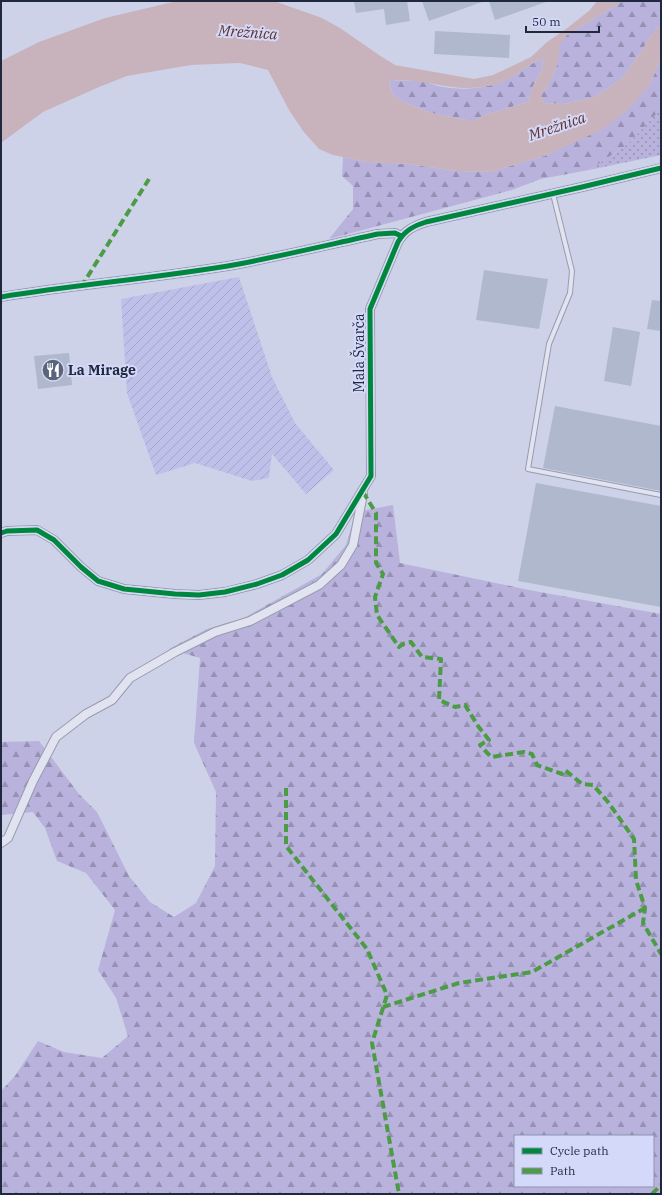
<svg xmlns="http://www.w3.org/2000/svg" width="662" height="1195" font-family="'IBM Plex Serif',serif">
	<defs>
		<pattern id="farmland-furrows" width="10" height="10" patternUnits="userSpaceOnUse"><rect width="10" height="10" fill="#bec0e9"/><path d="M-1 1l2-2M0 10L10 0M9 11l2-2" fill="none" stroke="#a3a5c9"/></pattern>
		<pattern id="grass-dots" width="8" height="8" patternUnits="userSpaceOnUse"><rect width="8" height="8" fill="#b9b2dc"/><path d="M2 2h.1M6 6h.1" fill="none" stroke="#9691b4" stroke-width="1.8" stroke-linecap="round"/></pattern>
		<pattern id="forest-firs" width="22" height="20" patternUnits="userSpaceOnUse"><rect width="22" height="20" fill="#b9b2dc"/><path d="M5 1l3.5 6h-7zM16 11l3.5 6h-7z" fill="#9691b4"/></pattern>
	</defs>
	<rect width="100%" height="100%" fill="#ced2e8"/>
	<polygon fill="url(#farmland-furrows)" points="239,277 272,377 295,423 334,470 306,494 272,454 269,478 252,481 195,463 156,475 127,393 121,299"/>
	<polygon fill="url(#grass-dots)" points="661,109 661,155 589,170 628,144"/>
	<g fill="url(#forest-firs)" fill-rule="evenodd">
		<polygon points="623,1 661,1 661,25 651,35 641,52 623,77 603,92 592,98 563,104 544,103 541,96 551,80 558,62 559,44 567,35"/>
		<path d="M543,57L542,70L533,86L528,102L485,115L476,120H467L431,113L406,103L393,95L389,80C398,81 408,80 417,81C426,81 435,86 444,87C462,90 481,89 498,83C515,78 528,65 543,57Z"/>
		<polygon points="661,58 661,109 628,144 589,170 541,179 512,190 329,239 353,209 353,186 342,176 343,157 367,162 407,164 458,171 490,172 547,155 557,150 650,84"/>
		<path d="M393,505L400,563L529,590L661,614V1194H1V1091L15,1076L38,1041L64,1052L102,1058L128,1036L116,998L98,970L115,910L86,873L57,861L45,828L33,812L1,815V742L39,741L79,794L97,812L129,876L150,902L174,917L196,903L215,866L216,792L194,743L200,658L169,649L207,629L244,618L322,574L346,545L356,512ZM515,1136H653V1186H515Z"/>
	</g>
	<path fill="#c8b3bd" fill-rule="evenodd" d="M194,1H274L322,18L340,28L379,55L395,65L474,79L493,75L531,57L547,42L566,29L590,10L597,1H623L567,35L560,44L558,62L551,80L541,96L544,103L563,104L592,98L603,92L623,77L641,52L651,35L661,25V58L650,84L629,109L601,130L547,155L490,172L458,171L407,164L367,162L333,155L319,149L303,131L289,110L268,70L240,63L191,65L127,76L99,87L43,112L1,143V61L39,42L105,18L173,2ZM543,58L542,70L533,86L528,102L485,115L476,120H467L431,113L406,103L393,95L389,81C420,77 449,92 481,87C494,86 509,80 520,72C528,67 535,60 543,58Z"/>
	<g fill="#afb8cc">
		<polygon points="354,1 407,1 410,21 386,25 384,9 356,13"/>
		<polygon points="422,1 482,1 482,2 429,21"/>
		<polygon points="489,1 546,1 546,2 495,20"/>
		<polygon points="435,31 510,35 509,58 434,54"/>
		<polygon points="484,270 548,279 539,329 476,320"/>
		<polygon points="652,300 661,301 661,331 647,329"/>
		<polygon points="613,327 640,332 631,386 604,381"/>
		<polygon points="69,353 72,385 38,389 34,356"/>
		<polygon points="555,406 661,426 661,491 543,468"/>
		<polygon points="536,483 661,506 661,607 518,581"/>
	</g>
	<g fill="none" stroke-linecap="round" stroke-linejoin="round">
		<g stroke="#979cad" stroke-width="6">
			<polyline id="service" points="553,194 572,271 570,293 549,344 528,469 661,495"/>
		</g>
		<g stroke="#979cad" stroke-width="10">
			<g id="minor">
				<path d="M1,297C80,284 160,278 239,264C285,255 332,244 378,234L395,233L401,236"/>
				<path d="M1,533L7,531L37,530L54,540L81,567L98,581L124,589L175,594L199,595L225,592L257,584L282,575L308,560L336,534L371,476L370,309L398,242C405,230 414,226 426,222L582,187L661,168"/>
				<polyline points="1,843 8,838 33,781 56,737 86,714 112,700 130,678 175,652 215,632 250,621 319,585 341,565 353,545 363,494"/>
			</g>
		</g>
		<use href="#service" stroke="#e1e3f0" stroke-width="4"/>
		<use href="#minor" stroke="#e1e3f0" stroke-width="8"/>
		<g stroke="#4c9c45" stroke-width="4" stroke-dasharray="8 4" stroke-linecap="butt">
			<polyline points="81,287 149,179"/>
			<polyline points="363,492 376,513 376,563 383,574 375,597 377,615 399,647 403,644 411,642 422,657 441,659 439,700 455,707 465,705 478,726 489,740 480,745 491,757 524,752 532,754 537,765 562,774 565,770 582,784 593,785 608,802 634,839 636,880 645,908 643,923 661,954"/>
			<polyline points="286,788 286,846 367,949 387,995 372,1043 399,1194"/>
			<polyline points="383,1007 459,983 532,972 645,908"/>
			<polyline points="652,1194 661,1185"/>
		</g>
		<g stroke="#d5d9f9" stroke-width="8">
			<g id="cycleway">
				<path d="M1,297C80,284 160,278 239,264C285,255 332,244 378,234L395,233L401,236"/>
				<path d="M1,533L7,531L37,530L54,540L81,567L98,581L124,589L175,594L199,595L225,592L257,584L282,575L308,560L336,534L371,476L370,309L398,242C405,230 414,226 426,222L582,187L661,168"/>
			</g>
		</g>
		<use href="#cycleway" stroke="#00873e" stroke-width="5"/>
	</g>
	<defs>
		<g id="restaurant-disc" transform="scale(1.15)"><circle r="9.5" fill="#5c647a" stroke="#d5d9f9"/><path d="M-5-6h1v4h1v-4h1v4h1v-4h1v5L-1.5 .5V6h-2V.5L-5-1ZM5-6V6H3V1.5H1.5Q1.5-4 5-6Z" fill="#fff"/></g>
	</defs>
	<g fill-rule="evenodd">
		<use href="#restaurant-disc" x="53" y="370"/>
	</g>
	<g text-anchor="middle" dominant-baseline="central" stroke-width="4" stroke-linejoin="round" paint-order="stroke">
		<g font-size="14" fill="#1e293e" stroke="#d5d9f9">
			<text transform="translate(359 353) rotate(-90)">Mala Švarča</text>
		</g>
		<g font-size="14" font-weight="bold" fill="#1e293e" stroke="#d5d9f9" text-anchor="start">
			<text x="68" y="370">La Mirage</text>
		</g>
		<g font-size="15" font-style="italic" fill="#5f312c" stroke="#d5d9f9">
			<text transform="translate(248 32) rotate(4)">Mrežnica</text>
			<text transform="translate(557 126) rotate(-19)">Mrežnica</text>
		</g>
	</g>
	<rect width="662" height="1195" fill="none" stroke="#1e293e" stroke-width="4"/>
	<rect x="514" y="1135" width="140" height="52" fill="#d5d9f9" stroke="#8c93ae"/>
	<rect x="522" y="1148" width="20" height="6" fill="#00873e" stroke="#8c93ae"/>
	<text x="550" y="1155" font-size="12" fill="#1e293e">Cycle path</text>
	<rect x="522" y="1168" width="20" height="6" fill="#4c9c45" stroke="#8c93ae"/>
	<text x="550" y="1175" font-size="12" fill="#1e293e">Path</text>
	<path d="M526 26v6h73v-6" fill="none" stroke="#1e293e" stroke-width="2"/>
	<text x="532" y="26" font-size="12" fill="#1e293e" stroke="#d5d9f9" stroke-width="3" paint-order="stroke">50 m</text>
</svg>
